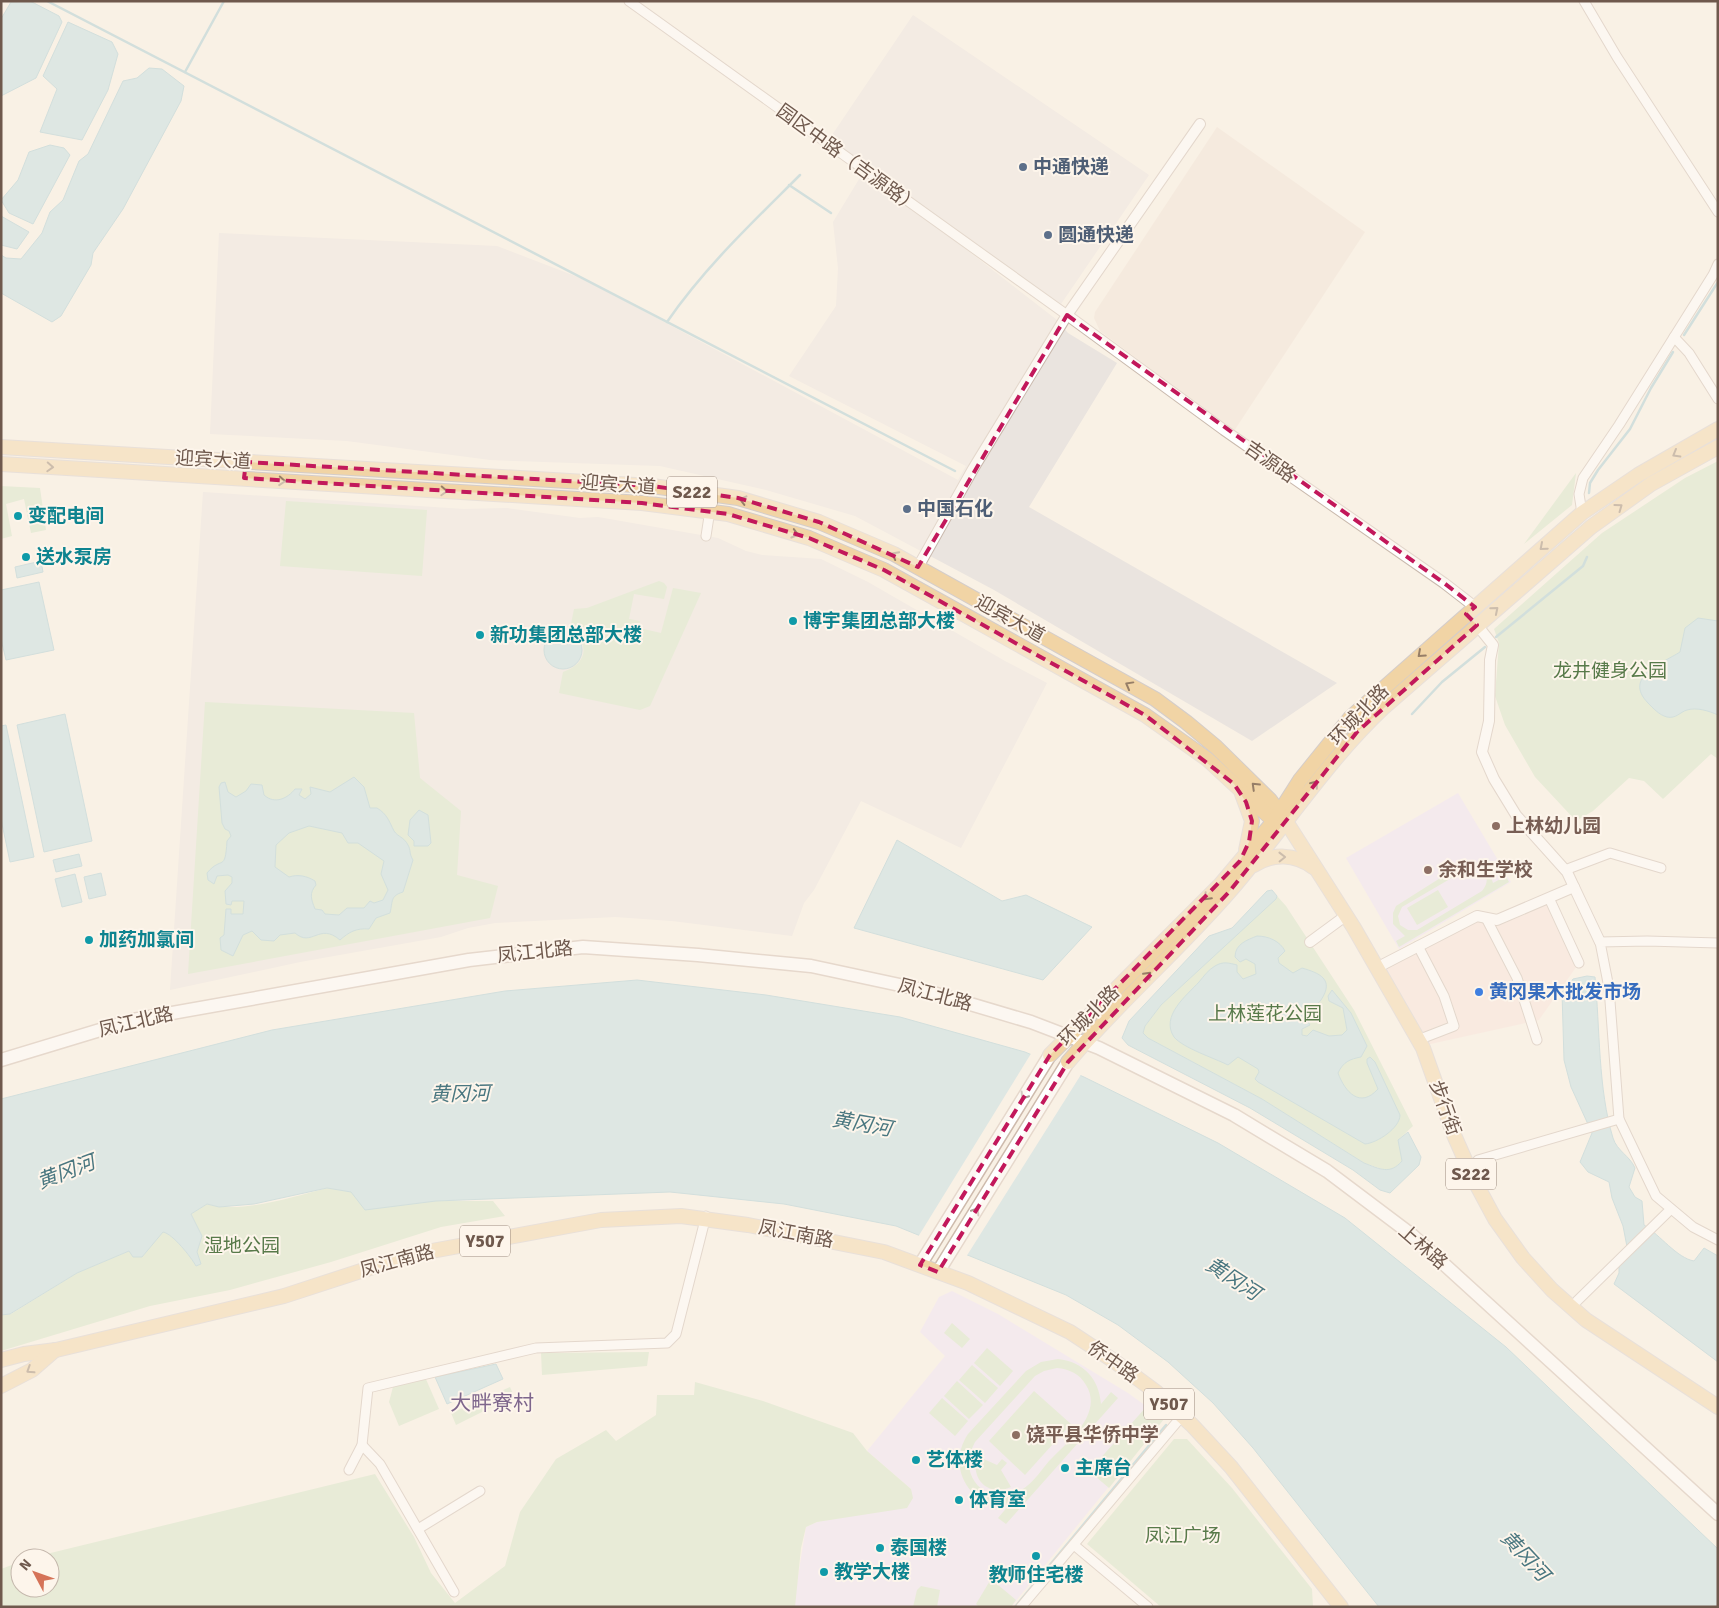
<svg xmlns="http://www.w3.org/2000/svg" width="1719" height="1608" font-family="Signika,'Noto Sans SC',sans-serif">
	<rect width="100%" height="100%" fill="#f9f1e5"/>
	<polygon fill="#f0e3d4" points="1217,127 1365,232 1234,431 1100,331 1094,318 1095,312"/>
	<polygon fill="#f8e3da" points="1549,898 1579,963 1539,1020 1426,1045 1384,964 1477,916 1497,920"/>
	<g fill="#eae4df">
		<polygon points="913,15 1149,175 1061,304 873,177 1057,320 1068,333 1117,363 1029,507 1337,683 1252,741 994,590 855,516 766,490 660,466 490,460 347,441 210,434 219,233 497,246 588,281 958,480 966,466 789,376 836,306 838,268 833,222 864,171 830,138"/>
		<polygon points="203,492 464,509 507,508 580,518 598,517 718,538 746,551 762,555 821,559 868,582 1005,661 1047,683 961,848 861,801 814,890 804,903 792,936 672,921 615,917 495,923 468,928 441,937 300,962 170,990"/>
	</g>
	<g fill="#eee2f6">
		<polygon points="1458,793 1511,882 1399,949 1346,858"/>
		<polygon points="952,1291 998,1314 1128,1393 1164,1419 1011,1607 793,1607 806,1527 817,1522 850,1516 911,1489 867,1451 945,1356 920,1332 939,1297"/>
	</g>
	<g fill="#d2e5c5" fill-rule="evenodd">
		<polygon points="1718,461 1718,759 1711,754 1663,799 1644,781 1629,778 1593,811 1576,821 1535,777 1505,725 1495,696 1499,643 1494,629 1602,533 1685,478"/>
		<polygon points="1576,473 1572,505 1524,544"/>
		<polygon points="1,486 40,488 46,530 31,533 24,499 6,504 12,536 1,539"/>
		<polygon points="286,501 427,510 422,576 280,566"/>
		<path d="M659,581L664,583L667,587L664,599L634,594L629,619L640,621L639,628L661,633L673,588L701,593L650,706L640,710L559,693L563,672C587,664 591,644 570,629L574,609L587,608Z"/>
		<polygon points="205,702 414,713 420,778 461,811 457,875 498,886 490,918 188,974"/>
		<path d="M1473,861L1488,868L1493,883L1506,876L1509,882L1399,947L1396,941L1405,936L1393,924V913L1396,906L1464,863ZM1476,867C1488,871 1490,882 1482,891L1417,930H1408L1400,925L1398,916L1402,907L1467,869Z"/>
		<polygon points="1438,890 1448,907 1417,925 1407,908"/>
		<polygon points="1277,896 1286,906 1354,1010 1413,1126 1398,1140 1403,1161 1396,1168 1388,1171 1364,1163 1262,1099 1148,1038 1143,1033 1145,1026 1161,1005"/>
		<path d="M327,1188L436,1201H493L505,1216L441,1227L331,1262L230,1290L150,1306L1,1351V1315L11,1314L77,1273L129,1251L133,1257H142L163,1231C174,1234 191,1256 196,1266L201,1264L197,1252L202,1236L191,1214L207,1204C242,1214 292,1197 327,1188Z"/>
		<polygon points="952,1323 970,1339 962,1348 944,1333"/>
		<polygon points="987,1348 1013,1371 1000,1386 974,1363"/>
		<polygon points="649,1352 647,1366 542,1375 541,1353"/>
		<path d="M1058,1359C1084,1362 1099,1379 1101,1404L1111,1392L1118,1398L1006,1524L998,1518L1009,1505C969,1508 946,1467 968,1434L1026,1371L1041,1362ZM1057,1368C1069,1369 1080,1374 1086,1385C1104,1414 1067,1442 1049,1461C1040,1472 1030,1487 1016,1493C1002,1499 984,1495 975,1482C966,1469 968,1455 975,1442L1035,1376L1044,1371Z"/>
		<polygon points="972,1365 998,1388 985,1403 959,1380"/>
		<polygon points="425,1377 439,1409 399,1426 389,1402 393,1387"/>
		<polygon points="957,1381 983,1405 969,1419 944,1396"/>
		<polygon points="695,1382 763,1401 853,1433 867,1451 911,1489 913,1498 907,1508 817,1522 806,1527 801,1548 795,1607 1,1607 1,1569 20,1562 20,1588 50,1588 50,1558 30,1558 375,1474 414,1537 431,1573 455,1603 505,1566 520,1512 556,1459 606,1430 616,1441 656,1415 657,1395 694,1395"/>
		<polygon points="510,1387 514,1396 456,1425 451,1413"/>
		<polygon points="1034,1391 1071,1424 1025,1475 989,1441"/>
		<polygon points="942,1398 968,1421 955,1436 929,1413"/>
		<polygon points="1147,1406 1164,1419 1109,1488 1089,1471"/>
		<polygon points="1174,1439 1187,1439 1232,1488 1312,1589 1313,1607 1161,1607 1087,1544"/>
		<path d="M977,1456L997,1465L1002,1459L1007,1463L1001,1470L1011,1487C989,1497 970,1480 977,1456Z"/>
		<polygon points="991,1579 1016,1600 1011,1607 979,1607 976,1604"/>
		<polygon points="921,1586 940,1590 937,1607 913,1607 917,1590"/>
	</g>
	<g fill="#bcdbe0" stroke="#a3cad1" fill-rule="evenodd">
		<polygon points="30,1 59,16 62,22 36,78 1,96 1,19 11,2"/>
		<polygon points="68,22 112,42 118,54 108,90 82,140 40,132 57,89 43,76"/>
		<polygon points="149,68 162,69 184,86 181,101 123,209 93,253 91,265 61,316 52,322 1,293 1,255 6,258 21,259 42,233 50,212 63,200 79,161 88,154 123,81 137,78"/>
		<polygon points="50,145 64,148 70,155 33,224 9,213 1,200 18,180 29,152"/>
		<polygon points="1,216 29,232 17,249 1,245"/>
		<polygon points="41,561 43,572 17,578 15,567"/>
		<polygon points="39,582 54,650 6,660 1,639 1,590"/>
		<path d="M1698,618L1718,621V715C1709,711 1697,707 1687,710C1680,712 1676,719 1667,717C1659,715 1653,708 1648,703C1623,677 1661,664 1680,652L1685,628Z"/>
		<circle cx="563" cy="650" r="19"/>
		<polygon points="65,714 92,841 44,852 17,725"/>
		<polygon points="6,725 34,857 10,862 1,819 1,726"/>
		<path d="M354,777L364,787L370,808H377C387,814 389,821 394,831C398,837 404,837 408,845C411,850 409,854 413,860L403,892C390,896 393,901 390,913L376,918L369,929C356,928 349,932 340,940C319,922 312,948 295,933L280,935L274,941L261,940L252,931L243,935L233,956L221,950L220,938L224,935L226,909H231V914H243L244,901H232L231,905L226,904L225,891L232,883V877L228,875L217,876L214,884L208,880L207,873C222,855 225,873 227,841L231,836L229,831L225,829L222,823L219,787L221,783L225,782L228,792L236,797L246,791L251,784L262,785L264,795C275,805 288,798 295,789H302L299,795L305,799L311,794L310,787L330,792ZM309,826L342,833L348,843H358L384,861L381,874L388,890L383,900L374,903L370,901L364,908H347L339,915L325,914L322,910L315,909C311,899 309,893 316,885L315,881C307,876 298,874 289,877L275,867L276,845L289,833Z"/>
		<polygon points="419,810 428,815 431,843 428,846 414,846 414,841 408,835 410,820"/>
		<polygon points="897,840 1002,901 1026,895 1092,927 1043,980 854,928"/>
		<polygon points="79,854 82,866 56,872 53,860"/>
		<polygon points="101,873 106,895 89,899 84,877"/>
		<polygon points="75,874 82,902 62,907 55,879"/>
		<path d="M1272,890L1277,896L1276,899L1161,1005L1145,1026L1143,1033L1148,1038L1262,1099L1364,1163C1380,1169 1390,1175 1402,1161L1398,1140L1408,1132L1421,1157L1419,1165L1390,1193L1380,1190L1353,1170L1250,1108L1128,1045L1122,1038L1129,1021L1209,936L1232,928L1267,891Z"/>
		<path d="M1257,936C1268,936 1280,941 1285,951L1278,958L1279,963L1293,973L1302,968C1319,973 1335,979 1321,1000C1316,1007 1309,1007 1305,1017L1310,1025L1302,1029V1035L1307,1036L1313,1030L1329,1036L1342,1035L1347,1030L1343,1008L1329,1001L1328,996L1332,990L1351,1013L1367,1046L1361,1057C1350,1059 1343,1062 1338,1073C1345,1092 1360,1109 1378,1089L1367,1063V1059L1370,1057L1375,1062L1400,1115C1400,1128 1377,1143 1365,1144L1258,1082L1255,1079L1259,1072L1258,1069L1238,1057L1228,1065C1214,1058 1183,1048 1174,1037C1160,1016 1187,995 1199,982C1204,976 1208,970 1215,966C1223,961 1229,963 1237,965V972L1243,979L1256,974L1255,964L1246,959L1240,962L1235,957C1235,944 1247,940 1257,936Z"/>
		<path d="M1587,976L1595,977C1600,1028 1598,1089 1613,1138C1617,1151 1630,1156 1635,1168L1629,1187L1635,1197L1642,1201L1644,1225C1660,1235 1677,1258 1694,1261L1704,1248L1718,1256V1362L1614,1284L1619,1273V1266L1629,1257L1623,1226L1612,1198L1609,1182L1588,1172L1580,1162L1592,1133L1571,1087L1564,1060L1562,992L1573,979Z"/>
		<path d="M637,980L766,995L900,1017L1025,1052L1084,1077L1218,1143L1345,1218L1506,1347L1718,1549V1607H1379L1253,1448L1213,1403L1168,1362L1118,1325L1066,1295L896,1226L784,1204L670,1192L436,1201L365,1210L351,1192L327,1188L254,1204L219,1207L207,1204L191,1214L202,1236L197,1252L201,1264L196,1266C191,1257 173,1234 163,1232L142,1257H133L129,1251L77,1273L10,1314L1,1315V1099L272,1030L505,991Z"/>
		<polygon points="496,1364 503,1379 447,1404 435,1377"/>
	</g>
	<polygon fill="#f9f1e5" points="1032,1052 1082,1073 966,1257 918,1237"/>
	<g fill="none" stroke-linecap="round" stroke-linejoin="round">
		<g stroke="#a3cad1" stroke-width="2.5">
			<polyline points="47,1 955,471"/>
			<polyline points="185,72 224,1"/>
			<polyline points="789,185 831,213"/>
			<path d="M667,322C705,267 753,222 800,175"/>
			<polyline points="1684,335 1718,282"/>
			<polyline points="1589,493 1590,483 1598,470 1630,429 1651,388 1673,352"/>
			<polyline points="1496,637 1583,566 1587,557"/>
			<polyline points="1412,714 1442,682 1485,647"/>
			<polyline points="1015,1607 1166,1425"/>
		</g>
		<g stroke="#c9b9ad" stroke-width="11">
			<g id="minor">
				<polyline points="629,1 1067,315"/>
				<polyline points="1584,1 1617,57 1718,212"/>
				<polyline points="1674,337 1689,353 1718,399"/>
				<polyline points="1582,513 1579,494 1583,478 1619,425 1713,275 1718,264"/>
				<polyline points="706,536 710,510"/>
				<polyline points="1565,870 1610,853 1661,868"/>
				<polyline points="1549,898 1579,963"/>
				<polyline points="1486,918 1517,978 1537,1040"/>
				<polyline points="1718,943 1647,941 1600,942 1609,988 1619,1119 1656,1196 1693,1227 1718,1240"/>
				<polyline points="1418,946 1444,996 1454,1026 1423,1038"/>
				<polyline points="1478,1160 1619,1119"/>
				<polyline points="1577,1301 1671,1209"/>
				<polyline points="362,1445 380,1464 454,1592"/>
				<polyline points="349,1470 362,1445 368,1388 536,1348 667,1343 676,1334 706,1216"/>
				<polyline points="418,1529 480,1491"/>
				<polyline points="1074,1545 1148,1607"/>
				<polyline points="1021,1607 1182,1416"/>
			</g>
		</g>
		<g stroke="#c9b9ad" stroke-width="12">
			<g id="tertiary">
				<polyline points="1067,315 1224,430 1444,583 1475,607"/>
				<polyline points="918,567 973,469 1067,315 1200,124"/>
				<polyline points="1574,887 1600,942"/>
				<polyline points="1310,942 1344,917"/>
				<polyline points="1384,964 1477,916 1497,920 1574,887 1567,872 1516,815 1494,779 1482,752 1489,721 1490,660 1493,645 1477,625"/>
			</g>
		</g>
		<g stroke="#cebbad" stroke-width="15">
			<g id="secondary">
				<polyline points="1,1060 133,1020 469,960 583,947 698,955 811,966 923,990 1031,1022 1099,1048 1234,1115 1327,1171 1412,1235 1718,1514"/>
				<polyline points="920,1265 1050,1055"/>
				<polyline points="938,1272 1068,1062"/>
			</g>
		</g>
		<g stroke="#d4cdca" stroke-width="16">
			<g id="primary">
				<polyline points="1,447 652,486 738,498 819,522 894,554 1155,699 1186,722 1216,747 1270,800 1287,823 1354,928 1423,1048 1454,1135 1473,1178 1495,1219 1523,1258 1552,1290 1586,1320 1718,1407"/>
				<polyline points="1,464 642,503 728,514 809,538 884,570 1145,715 1207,759 1274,821"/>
				<polyline points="1242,794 1252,821 1246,850"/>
				<path d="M1254,865C1273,853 1295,854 1313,867"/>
				<polyline points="1050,1055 1220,885 1274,821 1300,780 1350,718 1582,513 1638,475 1718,429"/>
				<path d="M1068,1062C1119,1002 1178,951 1230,891C1282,831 1325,763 1383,708L1591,527L1651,484L1718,447"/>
				<polyline points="1,1360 24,1354 56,1350 284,1296 410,1255 601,1220 681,1216 748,1225 869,1249 884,1252 968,1283 1070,1332 1114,1361 1156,1392 1192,1425 1231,1467 1341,1607"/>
				<polyline points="1,1386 32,1370 55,1350"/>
			</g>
		</g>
		<use href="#minor" stroke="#fff" stroke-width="9"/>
		<use href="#tertiary" stroke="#fff" stroke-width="10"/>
		<use href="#secondary" stroke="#fff" stroke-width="12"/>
		<use href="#primary" stroke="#f1d4a5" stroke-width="14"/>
	</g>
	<defs><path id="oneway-chevron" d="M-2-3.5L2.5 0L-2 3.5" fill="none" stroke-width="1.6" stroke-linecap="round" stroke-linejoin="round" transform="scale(1.25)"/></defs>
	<g stroke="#967e67">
		<use href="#oneway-chevron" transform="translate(1676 454) rotate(150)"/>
		<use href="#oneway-chevron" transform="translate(50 467) rotate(3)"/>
		<use href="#oneway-chevron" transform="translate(282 481) rotate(4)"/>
		<use href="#oneway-chevron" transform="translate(444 491) rotate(3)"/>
		<use href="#oneway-chevron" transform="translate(743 500) rotate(-166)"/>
		<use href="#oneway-chevron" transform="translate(1619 507) rotate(-36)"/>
		<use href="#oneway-chevron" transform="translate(795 534) rotate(16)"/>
		<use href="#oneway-chevron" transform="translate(1543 547) rotate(139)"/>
		<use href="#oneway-chevron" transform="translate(895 555) rotate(-153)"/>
		<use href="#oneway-chevron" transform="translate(1495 610) rotate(-40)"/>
		<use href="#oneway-chevron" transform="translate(1421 654) rotate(138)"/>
		<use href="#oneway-chevron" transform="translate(1129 685) rotate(-151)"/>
		<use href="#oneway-chevron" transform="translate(1315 784) rotate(-51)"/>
		<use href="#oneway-chevron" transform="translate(1255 786) rotate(-136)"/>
		<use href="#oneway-chevron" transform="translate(1282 857) rotate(-1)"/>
		<use href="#oneway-chevron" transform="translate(1207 897) rotate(135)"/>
		<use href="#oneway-chevron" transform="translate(1148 975) rotate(-46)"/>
		<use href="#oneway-chevron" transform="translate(30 1370) rotate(147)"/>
	</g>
	<g stroke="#a99b94">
		<use href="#oneway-chevron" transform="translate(1024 1096) rotate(122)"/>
		<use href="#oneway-chevron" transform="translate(976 1211) rotate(-58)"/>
	</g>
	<path d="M0 0H1719V1608H0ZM1067,315L1444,583L1475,607L1466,614L1477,625L1357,732L1229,892L1068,1062L938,1272L920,1265L1050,1055L1240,861L1249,842L1252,821L1246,802L1234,784L1145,715L884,570L809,538L728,514L642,503L244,478L246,462L652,486L738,498L819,522L918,567Z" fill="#f9f1e5" fill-opacity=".55" fill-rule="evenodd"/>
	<path fill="none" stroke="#c2185b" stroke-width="4" stroke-dasharray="10 6" stroke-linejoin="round" d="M1067,315L1444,583L1475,607L1466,614L1477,625L1357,732L1229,892L1068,1062L938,1272L920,1265L1050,1055L1240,861L1249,842L1252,821L1246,802L1234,784L1145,715L884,570L809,538L728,514L642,503L244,478L246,462L652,486L738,498L819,522L918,567Z"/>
	<g fill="#5c6f8a" stroke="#fdf5eb" stroke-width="2">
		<circle cx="1023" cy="167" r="5"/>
		<circle cx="1048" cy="235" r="5"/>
		<circle cx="907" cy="509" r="5"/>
	</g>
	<g fill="#0f9aa8" stroke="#fdf5eb" stroke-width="2">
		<circle cx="18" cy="516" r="5"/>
		<circle cx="26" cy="557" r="5"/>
		<circle cx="793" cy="621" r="5"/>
		<circle cx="480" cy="635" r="5"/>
		<circle cx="89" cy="940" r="5"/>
		<circle cx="916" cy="1460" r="5"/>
		<circle cx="1065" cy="1468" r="5"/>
		<circle cx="959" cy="1500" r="5"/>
		<circle cx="880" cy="1548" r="5"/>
		<circle cx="1036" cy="1556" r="5"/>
		<circle cx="824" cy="1572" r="5"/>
	</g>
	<g fill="#8d6e63" stroke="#fdf5eb" stroke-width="2">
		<circle cx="1496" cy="826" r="5"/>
		<circle cx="1428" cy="870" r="5"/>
		<circle cx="1016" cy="1435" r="5"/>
	</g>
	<circle fill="#3f7fe0" stroke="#fdf5eb" stroke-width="2" cx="1479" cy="992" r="5"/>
	<g text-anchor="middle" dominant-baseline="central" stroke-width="4" stroke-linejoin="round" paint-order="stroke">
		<g fill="#fdf5eb" stroke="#9a887c" stroke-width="1">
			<rect x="667" y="476.5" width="50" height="31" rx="4"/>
			<rect x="1446" y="1158.5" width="50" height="31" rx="4"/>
			<rect x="460" y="1225.5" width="50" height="31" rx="4"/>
			<rect x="1144" y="1388.5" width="50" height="31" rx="4"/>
		</g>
		<g font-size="18" font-weight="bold" fill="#6f594d">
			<text x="692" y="492">S222</text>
			<text x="1471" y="1174">S222</text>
			<text x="485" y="1241">Y507</text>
			<text x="1169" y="1404">Y507</text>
		</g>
		<g font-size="19" fill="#6f594d" stroke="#fdf5eb">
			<text transform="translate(848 159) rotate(36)">园区中路（吉源路）</text>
			<text transform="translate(213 460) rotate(3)">迎宾大道</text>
			<text transform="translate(1270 462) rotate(35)">吉源路</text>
			<text transform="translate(618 485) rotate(4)">迎宾大道</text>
			<text transform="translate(1010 619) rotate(29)">迎宾大道</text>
			<text transform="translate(1359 715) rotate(-46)">环城北路</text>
			<text transform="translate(535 952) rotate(-6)">凤江北路</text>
			<text transform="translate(935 995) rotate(15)">凤江北路</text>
			<text transform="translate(1089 1016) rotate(-45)">环城北路</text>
			<text transform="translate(136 1022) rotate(-13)">凤江北路</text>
			<text transform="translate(1445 1108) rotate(70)">步行街</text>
			<text transform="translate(796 1234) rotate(11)">凤江南路</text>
			<text transform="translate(1423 1247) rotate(41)">上林路</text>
			<text transform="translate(397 1261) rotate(-15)">凤江南路</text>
			<text transform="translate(1113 1362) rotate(35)">侨中路</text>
		</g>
		<g font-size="19" font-weight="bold" fill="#4e5e75" stroke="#fdf5eb" text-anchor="start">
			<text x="1033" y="167">中通快递</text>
			<text x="1058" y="235">圆通快递</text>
			<text x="917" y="509">中国石化</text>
		</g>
		<g font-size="19" font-weight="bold" fill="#0d838f" stroke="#fdf5eb" text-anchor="start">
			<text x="28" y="516">变配电间</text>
			<text x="36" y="557">送水泵房</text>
			<text x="803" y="621">博宇集团总部大楼</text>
			<text x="490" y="635">新功集团总部大楼</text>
			<text x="99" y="940">加药加氯间</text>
			<text x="926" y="1460">艺体楼</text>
			<text x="1075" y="1468">主席台</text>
			<text x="969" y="1500">体育室</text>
			<text x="890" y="1548">泰国楼</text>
			<text x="834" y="1572">教学大楼</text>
			<text x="1036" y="1575" text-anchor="middle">教师住宅楼</text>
		</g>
		<g font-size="19" fill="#587a4a" stroke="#fdf5eb">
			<text x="1610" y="671">龙井健身公园</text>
			<text x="1265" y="1014">上林莲花公园</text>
			<text x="242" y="1246">湿地公园</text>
			<text x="1183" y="1536">凤江广场</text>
		</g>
		<g font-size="19" font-weight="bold" fill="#785e54" stroke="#fdf5eb" text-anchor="start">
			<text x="1506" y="826">上林幼儿园</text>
			<text x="1438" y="870">余和生学校</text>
			<text x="1026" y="1435">饶平县华侨中学</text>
		</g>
		<g font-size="19" font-weight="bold" fill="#366cbe" stroke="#fdf5eb" text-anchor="start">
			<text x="1489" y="992">黄冈果木批发市场</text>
		</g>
		<g font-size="20" font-style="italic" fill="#4a7780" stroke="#fdf5eb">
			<text transform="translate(460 1094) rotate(-1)">黄冈河</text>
			<text transform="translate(862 1124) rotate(10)">黄冈河</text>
			<text transform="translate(66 1172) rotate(-21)">黄冈河</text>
			<text transform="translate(1233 1279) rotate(33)">黄冈河</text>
			<text transform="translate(1525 1556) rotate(47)">黄冈河</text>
		</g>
		<g font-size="21" fill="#7e668c" stroke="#fdf5eb">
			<text x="492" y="1403">大畔寮村</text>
		</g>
	</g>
	<rect width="1719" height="1608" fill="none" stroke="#6f594d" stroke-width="5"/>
	<g transform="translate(35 1573) rotate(311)"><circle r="24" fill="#fdf5eb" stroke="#c4b7ac"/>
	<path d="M0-4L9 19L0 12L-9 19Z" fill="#d57358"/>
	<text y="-8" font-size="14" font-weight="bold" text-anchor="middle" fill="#6f594d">N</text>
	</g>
</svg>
